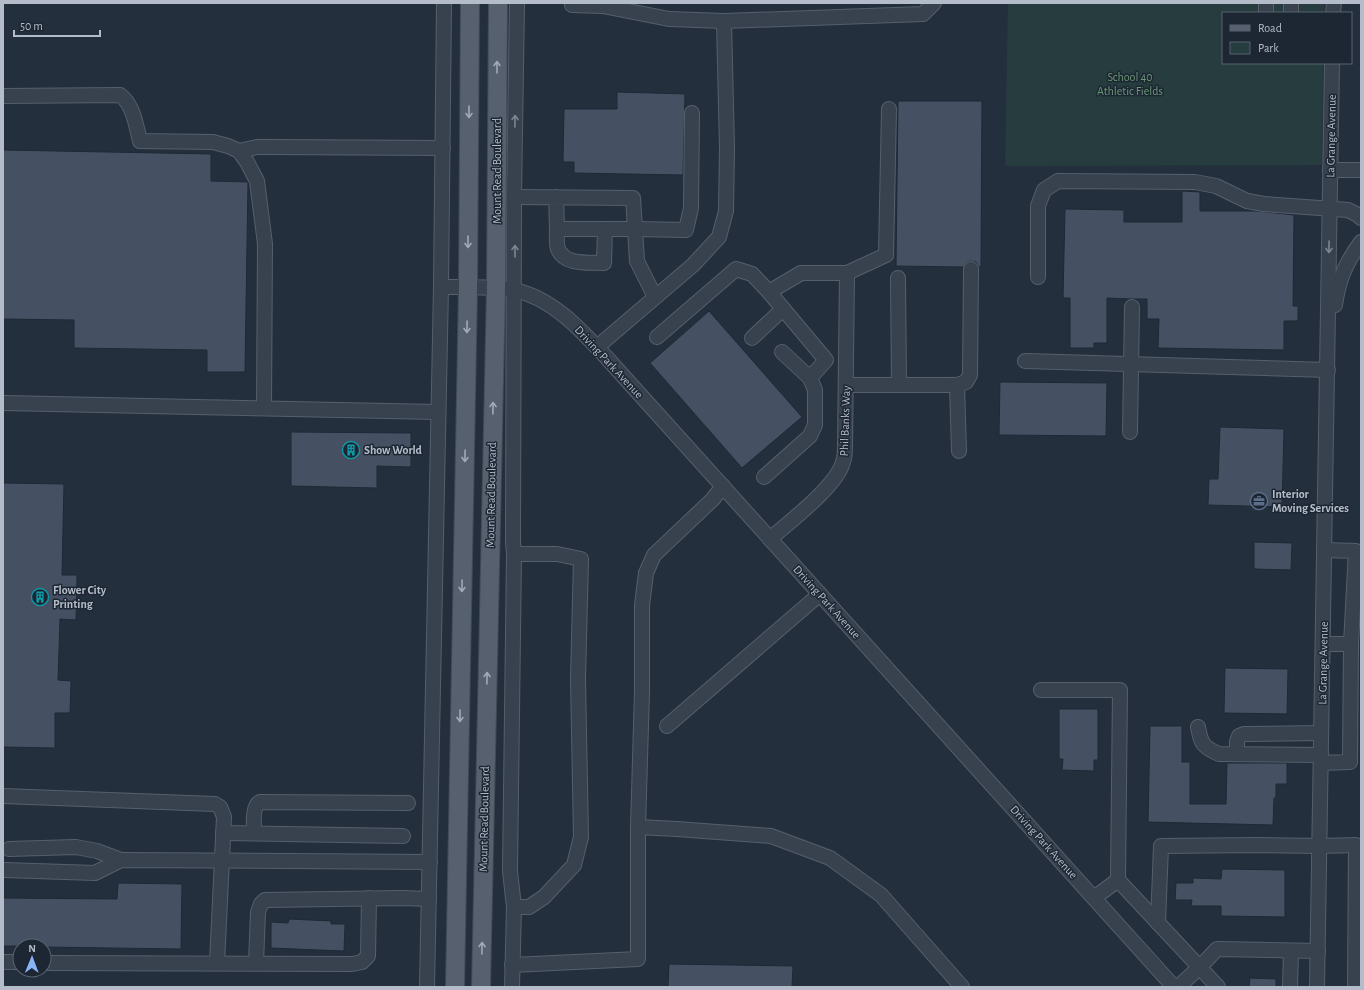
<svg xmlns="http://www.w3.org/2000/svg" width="1364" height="990" font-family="'Alegreya Sans',sans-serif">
	<rect width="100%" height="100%" fill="#242f3e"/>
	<polygon fill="#263c3f" points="1008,3 1324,3 1324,13 1223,13 1223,63 1323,63 1322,165 1005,166"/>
	<g fill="#455162" stroke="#1f2835">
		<polygon points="617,92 685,94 683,175 574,173 574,162 563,162 564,109 617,109"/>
		<polygon points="898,101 982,101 981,267 979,267 976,262 971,261 967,262 963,267 896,266"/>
		<polygon points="3,150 211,154 211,181 248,182 245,372 207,372 207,350 74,348 74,320 3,319"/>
		<polygon points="1182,191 1200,192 1200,211 1257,211 1294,215 1293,306 1298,306 1298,321 1284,321 1284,350 1158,348 1159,319 1147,319 1147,299 1132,299 1107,298 1107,343 1094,343 1094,348 1070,348 1070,298 1063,298 1065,209 1124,210 1124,222 1182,222"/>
		<polygon points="709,311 802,417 742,468 650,363"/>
		<polygon points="1000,382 1107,383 1106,436 999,435"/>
		<polygon points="1220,427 1284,429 1282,507 1208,505 1209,479 1218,479"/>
		<polygon points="291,432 411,433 411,467 377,466 377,488 291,486"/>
		<polygon points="3,483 64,484 62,575 77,575 76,620 60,619 58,680 71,681 70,713 55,713 55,748 3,747"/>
		<polygon points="1254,542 1292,543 1291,570 1254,569"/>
		<polygon points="1225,668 1288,669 1287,714 1224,713"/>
		<polygon points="1059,709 1098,709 1098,760 1094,760 1094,771 1062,770 1063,759 1059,759"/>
		<polygon points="1150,726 1182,726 1182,762 1190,762 1190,804 1226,804 1227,763 1287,763 1287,784 1276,784 1276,798 1274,798 1273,825 1148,822"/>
		<polygon points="1222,869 1285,870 1285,917 1221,916 1221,906 1191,906 1192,900 1175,900 1176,883 1193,883 1193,878 1221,879"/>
		<polygon points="118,883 182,884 181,949 44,947 44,946 3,946 3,898 117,899"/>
		<polygon points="289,919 331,921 331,924 345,924 344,951 271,948 271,922 288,923"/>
		<polygon points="669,964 793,966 792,987 668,987"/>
		<polygon points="1250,978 1276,979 1276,987 1249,987"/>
	</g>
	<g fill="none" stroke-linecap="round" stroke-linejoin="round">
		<g stroke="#565f6c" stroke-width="16">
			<g id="minor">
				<polyline points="572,3 572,5 603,6 603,3"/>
				<polyline points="1266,3 1266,13"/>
				<polyline points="1291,3 1291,13"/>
				<polyline points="603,6 669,19 724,21"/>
				<polyline points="1333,13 1334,3"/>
				<path d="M3,96L120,95C133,104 136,125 140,141L213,142L228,146L239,151L247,162L257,181L265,244L264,408"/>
				<polyline points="239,151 257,147 268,147 443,148"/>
				<polyline points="1330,170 1361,170"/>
				<polyline points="514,197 633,198 635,229 557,229 556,197"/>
				<path d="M557,229C557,235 556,243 558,249C565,266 589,262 604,263L605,230"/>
				<polyline points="1038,277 1038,206 1044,190 1058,181 1195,182 1216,186 1247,201 1264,204 1348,210 1358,215 1361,218"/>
				<polyline points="898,278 899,385"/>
				<path d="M441,287C465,287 491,286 514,290C553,298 582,331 607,358L1174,987"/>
				<polyline points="655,297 637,261 635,229 686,230 691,208 692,113"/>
				<path d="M1335,305C1339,279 1345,264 1361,242"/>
				<polyline points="657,337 736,269 752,274 769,292 801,273 847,273 886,255 889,109"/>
				<polyline points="752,338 783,309"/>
				<polyline points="597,347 693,265 719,237 726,211 727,149 724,21 923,14 934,3"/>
				<polyline points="782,352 810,378"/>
				<polyline points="1025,361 1328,370"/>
				<polyline points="846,385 957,385 966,382 970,375 971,269"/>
				<polyline points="957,385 959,451"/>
				<polyline points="3,403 438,412"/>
				<polyline points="1130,432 1132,307"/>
				<polyline points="764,477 810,436 815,425 815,390 810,378 826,360 769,292"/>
				<polyline points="723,486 713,499 654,555 646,573 642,605 642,692 638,827 677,829 771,836 830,858 881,895 962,987"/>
				<path d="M770,539C789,522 837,486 843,462C845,457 845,452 845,447L847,273"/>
				<polyline points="514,554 513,542 514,197 517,3"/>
				<polyline points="1323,644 1351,644 1356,551 1324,550"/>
				<polyline points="1041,690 1120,690 1118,880 1218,987"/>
				<polyline points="667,726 820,594"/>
				<path d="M1198,727C1201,744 1203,747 1219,754L1321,755"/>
				<polyline points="1237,754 1237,742 1239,736 1244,734 1321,733"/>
				<polyline points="1321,763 1350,762 1351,644"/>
				<polyline points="3,796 215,804 220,807 224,817 217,963"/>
				<polyline points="223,833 403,836"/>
				<path d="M254,833C254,825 252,806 260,802L408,803"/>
				<polyline points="9,849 76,847 97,851 121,860"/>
				<polyline points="5,870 95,873 121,860 430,862"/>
				<polyline points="1094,898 1118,880"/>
				<polyline points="1158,923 1161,846 1257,845 1320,846 1356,845 1355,987"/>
				<polyline points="3,962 20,962"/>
				<polyline points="44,963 352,964 362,962 368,956 369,898"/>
				<polyline points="256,963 258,912 261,904 265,900 402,898 429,899"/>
				<polyline points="512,965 638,959 638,827"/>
				<polyline points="427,987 441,287 444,3"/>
				<polyline points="512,987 514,907 510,871 514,554 557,554 581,559 578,679 581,837 574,865 544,897 529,907 514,907"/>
				<polyline points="1178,987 1200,967 1217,949 1318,951"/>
				<polyline points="1290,987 1291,951"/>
				<polyline points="1317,987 1332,63"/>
			</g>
		</g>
		<g stroke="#414a57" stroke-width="20">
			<g id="major">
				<polyline points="455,987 468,288 470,3"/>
				<polyline points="481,987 496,288 498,3"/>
			</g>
		</g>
		<use href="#minor" stroke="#38414e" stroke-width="14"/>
		<use href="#major" stroke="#56606e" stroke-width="18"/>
	</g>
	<defs><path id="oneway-shaft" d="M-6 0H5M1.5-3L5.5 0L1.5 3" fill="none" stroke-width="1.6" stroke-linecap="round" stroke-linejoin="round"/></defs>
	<g stroke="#a1aab7">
		<use href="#oneway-shaft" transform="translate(497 67) rotate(-90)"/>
		<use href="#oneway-shaft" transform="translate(469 112) rotate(90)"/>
		<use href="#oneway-shaft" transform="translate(468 242) rotate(90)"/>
		<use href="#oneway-shaft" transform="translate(467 327) rotate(91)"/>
		<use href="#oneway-shaft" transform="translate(493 408) rotate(-89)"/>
		<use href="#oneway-shaft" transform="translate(465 456) rotate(91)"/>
		<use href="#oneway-shaft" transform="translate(462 586) rotate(91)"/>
		<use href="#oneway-shaft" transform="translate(487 678) rotate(-89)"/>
		<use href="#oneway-shaft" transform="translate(460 716) rotate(91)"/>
		<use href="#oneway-shaft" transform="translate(482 948) rotate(-89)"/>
	</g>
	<g stroke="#7c8592">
		<use href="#oneway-shaft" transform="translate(515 121) rotate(-89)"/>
		<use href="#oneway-shaft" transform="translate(1329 247) rotate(91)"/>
		<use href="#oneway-shaft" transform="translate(515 251) rotate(-90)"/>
	</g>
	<defs>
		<g id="building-ring" transform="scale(0.9)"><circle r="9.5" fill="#1d2633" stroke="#0f9aa8" stroke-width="1.5"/><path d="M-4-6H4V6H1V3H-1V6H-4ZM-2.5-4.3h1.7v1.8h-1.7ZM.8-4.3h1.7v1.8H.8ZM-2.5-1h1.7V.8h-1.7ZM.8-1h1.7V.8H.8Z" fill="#0f9aa8"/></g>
		<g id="office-ring" transform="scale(0.9)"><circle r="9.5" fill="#1d2633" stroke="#5c6f8a" stroke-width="1.5"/><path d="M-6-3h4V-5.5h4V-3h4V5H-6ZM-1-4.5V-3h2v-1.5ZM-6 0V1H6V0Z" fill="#5c6f8a"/></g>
	</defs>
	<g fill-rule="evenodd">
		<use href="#building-ring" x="351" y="450"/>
		<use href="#office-ring" x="1259" y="501"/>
		<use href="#building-ring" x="40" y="597"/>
	</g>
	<g text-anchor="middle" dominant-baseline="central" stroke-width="3" stroke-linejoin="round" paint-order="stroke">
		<g font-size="12" fill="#6b9a76" stroke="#1d2633">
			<text x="1130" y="77">School 40<tspan x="1130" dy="14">Athletic Fields</tspan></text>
		</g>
		<g font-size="12" fill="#b4bcc9" stroke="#1d2633">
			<text transform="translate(1331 136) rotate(-89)">La Grange Avenue</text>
			<text transform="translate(497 171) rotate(-90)">Mount Read Boulevard</text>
			<text transform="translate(609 362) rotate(47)">Driving Park Avenue</text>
			<text transform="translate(845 421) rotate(-88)">Phil Banks Way</text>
			<text transform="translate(491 495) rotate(-89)">Mount Read Boulevard</text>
			<text transform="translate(827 602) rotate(48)">Driving Park Avenue</text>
			<text transform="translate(1323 663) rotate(-89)">La Grange Avenue</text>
			<text transform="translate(484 819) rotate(-89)">Mount Read Boulevard</text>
			<text transform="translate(1044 842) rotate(48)">Driving Park Avenue</text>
		</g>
		<g font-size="12" font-weight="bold" fill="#b4bcc9" stroke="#1d2633" text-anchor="start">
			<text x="364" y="450">Show World</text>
			<text x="1272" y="494">Interior<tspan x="1272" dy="14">Moving Services</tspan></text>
			<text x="53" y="590">Flower City<tspan x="53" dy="14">Printing</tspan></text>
		</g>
	</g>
	<rect width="1364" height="990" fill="none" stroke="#b4bcc9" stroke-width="8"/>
	<rect x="1222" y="12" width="130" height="52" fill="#1d2633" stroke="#59626f"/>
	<rect x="1230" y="25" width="20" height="6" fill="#56606e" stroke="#59626f"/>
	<text x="1258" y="32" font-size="12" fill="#b4bcc9">Road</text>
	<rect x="1230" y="42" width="20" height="12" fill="#263c3f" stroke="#59626f"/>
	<text x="1258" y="52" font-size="12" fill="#b4bcc9">Park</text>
	<g transform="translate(32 958) rotate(1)"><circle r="19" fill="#1d2633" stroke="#59626f"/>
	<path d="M0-3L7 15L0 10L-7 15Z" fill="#8ab4f8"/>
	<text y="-6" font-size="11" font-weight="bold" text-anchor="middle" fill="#b4bcc9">N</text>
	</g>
	<path d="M14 30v6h86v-6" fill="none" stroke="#b4bcc9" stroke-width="2"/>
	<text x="20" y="30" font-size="12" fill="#b4bcc9" stroke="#1d2633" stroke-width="3" paint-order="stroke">50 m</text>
</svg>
